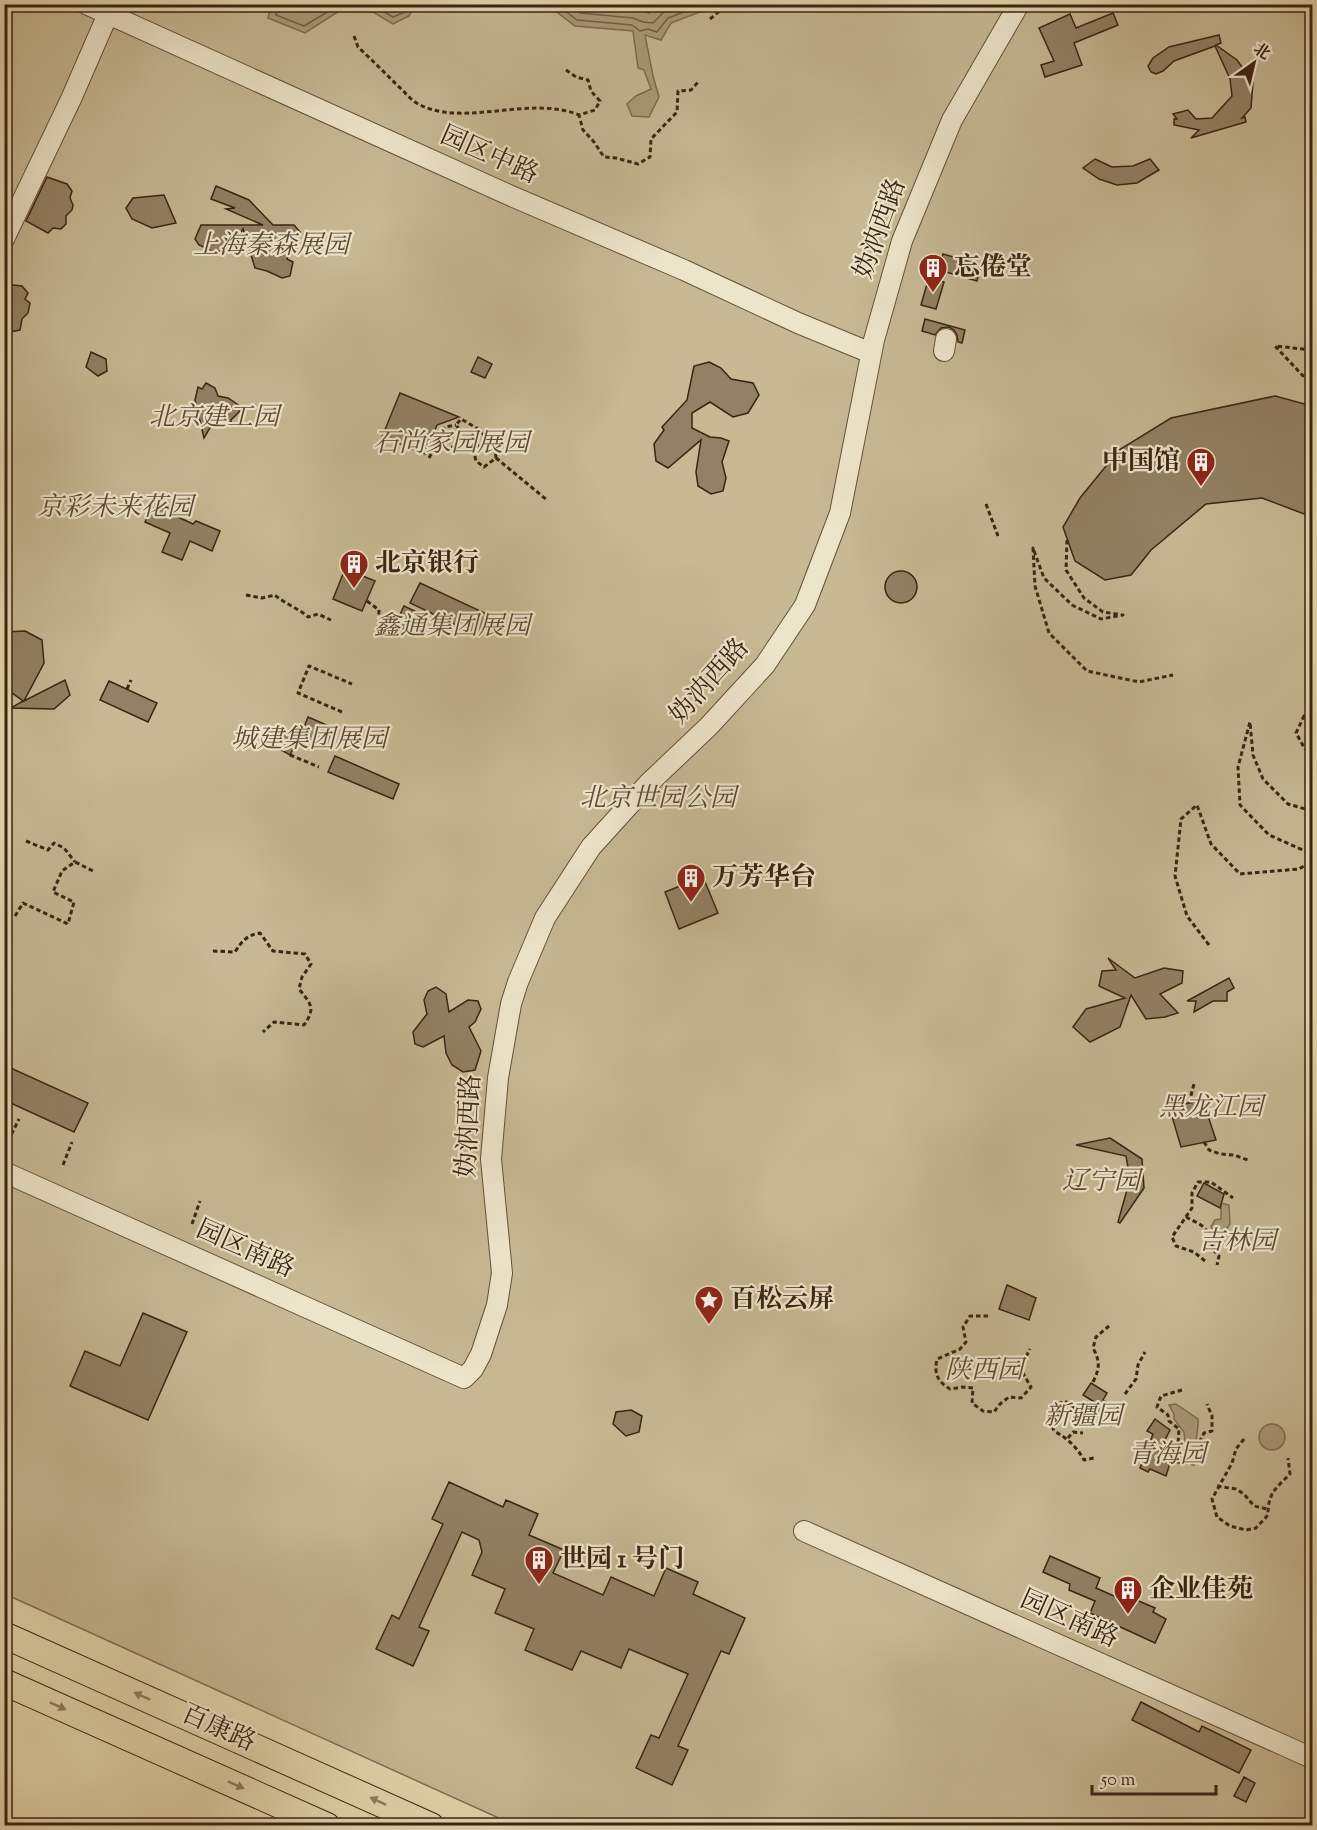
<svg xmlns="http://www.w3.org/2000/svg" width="1317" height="1830" font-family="'Sorts Mill Goudy','Noto Serif SC',serif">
	<rect width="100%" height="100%" fill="#e3d7ae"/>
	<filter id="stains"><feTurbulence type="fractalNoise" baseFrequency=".00333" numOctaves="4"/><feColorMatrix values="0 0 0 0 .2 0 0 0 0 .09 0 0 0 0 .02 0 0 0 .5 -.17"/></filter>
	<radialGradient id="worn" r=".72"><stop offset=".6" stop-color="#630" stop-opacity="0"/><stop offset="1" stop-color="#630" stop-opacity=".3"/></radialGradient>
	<polygon fill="#c6b994" stroke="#806e54" stroke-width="1.5" points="5,5 1312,5 1312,1825 514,1825 5,1594"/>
	<g fill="#aa9a79" stroke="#7d6b50" stroke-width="1.5">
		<polygon points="271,4 416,4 416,5 409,16 393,24 373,12 339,11 305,33 268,18"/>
		<polygon points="538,5 718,4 718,5 671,23 661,40 645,35 653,76 659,97 649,117 632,116 627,104 636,96 651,89 644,70 638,68 633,31 575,26 554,10"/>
		<polygon points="1221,1203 1229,1205 1230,1224 1224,1233 1216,1233 1211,1227 1215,1220 1221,1219"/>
		<path d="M1176,1404L1198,1419C1199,1430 1195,1438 1196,1448L1185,1444L1184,1432L1174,1419V1414L1169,1405Z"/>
		<circle cx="1272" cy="1437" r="13"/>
	</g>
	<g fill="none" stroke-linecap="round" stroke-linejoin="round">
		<g stroke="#725f46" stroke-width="1.5">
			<polyline points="276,4 276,15 304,26 339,5 374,6 393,17 405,12 409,4"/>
			<polyline points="556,4 577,20 632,25 640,31 648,29 657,32 668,18 705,4"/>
			<polyline points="569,4 580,13 633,18 643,22 653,23 664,12 684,4"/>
			<polyline points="586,4 635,9 649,13 659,4"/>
		</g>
	</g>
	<g fill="#928164" stroke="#3a2413" stroke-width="1.5">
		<polygon points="1113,13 1118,25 1074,43 1082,65 1045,77 1041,65 1054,61 1039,28 1070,14 1076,28"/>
		<polygon points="1219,35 1221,43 1216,45 1237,60 1253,82 1251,108 1242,118 1245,117 1246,122 1191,138 1199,130 1174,125 1174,119 1177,119 1173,114 1188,110 1196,119 1212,118 1232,96 1230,79 1215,46 1174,61 1163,71 1156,74 1151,72 1148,66 1153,58 1169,47"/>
		<polygon points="1095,159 1112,167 1133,166 1150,159 1159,170 1137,183 1117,185 1099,179 1083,168"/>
		<polygon points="47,177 67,184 72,191 70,198 73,205 72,210 66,216 66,224 61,229 53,228 48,233 26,221"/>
		<polygon points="216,186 249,200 273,225 294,225 300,232 287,259 293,262 290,276 282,278 267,271 255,268 243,229 230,252 212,251 199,245 195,239 201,225 263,225 226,209 235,208 211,199"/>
		<polygon points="164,195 176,223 152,228 132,219 126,208 133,198"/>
		<polygon points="943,254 981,265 977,281 939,270"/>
		<polygon points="929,277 944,282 936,309 921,305"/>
		<polygon points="4,284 22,286 28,293 25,299 30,303 28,313 22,319 20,330 4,333"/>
		<polygon points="925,319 965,330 962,343 958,342 957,335 954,330 949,327 941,328 935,335 922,331"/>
		<polygon points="91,352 106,359 107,371 98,376 86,367"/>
		<polygon points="478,357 492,364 485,378 471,372"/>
		<polygon points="709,362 721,368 731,379 753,383 759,395 748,413 733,417 710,402 692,413 692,428 710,437 721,438 729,441 722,462 726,478 723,491 711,494 698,486 696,472 701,440 668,468 656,461 654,444 664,430 662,427 687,400 694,366"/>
		<polygon points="206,383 215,388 218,396 228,398 243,408 231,420 231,425 211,426 204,438 195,400 198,387 202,389"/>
		<polygon points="400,393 459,417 437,425 425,454 382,437"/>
		<polygon points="1275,396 1312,406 1312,517 1262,498 1206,504 1151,550 1131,575 1105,580 1075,561 1063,527 1080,498 1119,450 1171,418"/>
		<polygon points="154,502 168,508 167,512 193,524 196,521 220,531 212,551 190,541 182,560 162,552 170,533 145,522"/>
		<polygon points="345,569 375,581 362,611 333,599"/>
		<circle cx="901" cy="587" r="16"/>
		<polygon points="420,583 489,615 479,636 410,603"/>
		<polygon points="404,606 419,613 411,632 395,625"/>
		<polygon points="25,631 42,640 44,663 24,701 65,680 70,695 54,709 11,708 23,701 8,690 8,677 4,678 4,632"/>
		<polygon points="109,681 157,703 148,722 100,700"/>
		<polygon points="308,717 329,726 330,735 325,747 300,737"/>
		<polygon points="284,732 298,739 290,755 276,747"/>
		<polygon points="335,756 399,784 393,799 328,772"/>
		<polygon points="703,877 718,913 679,929 665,892"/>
		<polygon points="1108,958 1135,978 1164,968 1183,971 1182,983 1160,994 1178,1013 1165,1017 1146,1019 1131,995 1120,1027 1090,1042 1073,1027 1086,1009 1125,998 1099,986 1102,971 1116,970"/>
		<polygon points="1229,978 1234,988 1227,992 1227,1001 1213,1001 1194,1012 1196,1001 1187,1001"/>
		<polygon points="436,987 446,994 449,1012 468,1000 478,1001 481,1009 475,1022 469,1027 481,1051 475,1070 463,1072 452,1065 446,1053 444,1036 423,1047 415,1044 413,1032 427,1014 424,1000 428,991"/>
		<polygon points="4,1065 88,1103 74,1132 4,1100"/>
		<polygon points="1203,1101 1216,1140 1181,1147 1169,1106"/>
		<polygon points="1110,1138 1142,1159 1144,1188 1120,1223 1118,1222 1130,1179 1126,1156 1076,1145"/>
		<polygon points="1204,1183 1224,1194 1220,1208 1197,1196"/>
		<polygon points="1007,1285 1036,1298 1029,1320 999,1309"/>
		<polygon points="143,1313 187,1332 148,1420 70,1386 85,1351 120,1366"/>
		<polygon points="1091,1383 1107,1393 1103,1400 1120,1412 1111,1426 1090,1412 1096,1403 1083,1395"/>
		<polygon points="631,1410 642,1416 639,1432 626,1436 613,1424 616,1412"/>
		<polygon points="1155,1419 1170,1430 1158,1454 1171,1460 1166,1476 1150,1469 1148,1472 1140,1468 1153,1434 1147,1431"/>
		<polygon points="449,1482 503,1507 506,1500 538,1514 529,1535 564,1550 553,1573 603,1595 611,1577 654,1596 666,1568 698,1582 693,1594 745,1618 729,1654 721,1651 678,1746 688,1750 672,1785 636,1768 651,1735 659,1738 688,1674 629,1649 621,1668 581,1651 572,1670 525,1650 534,1629 495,1613 505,1589 472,1575 482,1552 479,1540 462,1532 419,1627 429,1631 413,1666 376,1649 392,1615 399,1619 443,1524 432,1519"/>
		<polygon points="1050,1556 1100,1578 1096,1588 1132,1604 1134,1599 1155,1608 1153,1612 1166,1619 1155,1643 1090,1613 1095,1601 1069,1590 1070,1584 1043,1572"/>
		<polygon points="1141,1702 1199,1732 1202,1726 1251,1750 1239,1773 1132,1720"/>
		<polygon points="1244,1777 1255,1783 1246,1802 1234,1796"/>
	</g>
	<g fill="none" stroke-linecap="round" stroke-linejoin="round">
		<g stroke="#64513a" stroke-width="22">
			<g id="minor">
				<polyline points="86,4 509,195 684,270 798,323 871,353"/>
				<polyline points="4,239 71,99 108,14"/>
				<polyline points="944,351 946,339"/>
				<polyline points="4,1172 464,1378 473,1369 481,1354 497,1305 502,1273 491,1159 498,1078 511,1004 518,982 545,918 591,847 649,783 709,726 765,665 805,605 840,513 874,340 902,241 952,120 1019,4"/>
				<polyline points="804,1531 1312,1758"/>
			</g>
		</g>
		<g stroke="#3a2413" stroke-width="28">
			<g id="major">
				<polyline points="4,1635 431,1826"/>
				<polyline points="4,1682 327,1826"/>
			</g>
		</g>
		<g stroke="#3a2413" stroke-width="3" stroke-dasharray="4.5 3" stroke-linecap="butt">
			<polyline points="710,19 728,4"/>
			<path d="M354,36L358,47C372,60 385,73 398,86C404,91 409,98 415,102C459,130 529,94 579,115"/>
			<polyline points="566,70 576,77 588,80 591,91 600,101 595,110 579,115 583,130 594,142 604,157 616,158 638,164 650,157 651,139 677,112 678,91 691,90 699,81"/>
			<polyline points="1312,350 1275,346 1305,378 1312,391"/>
			<polyline points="438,441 446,447 473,448 456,425 461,419 480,430 488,441 491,436"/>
			<polyline points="429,458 445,427 456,425"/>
			<polyline points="496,458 495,447 488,441 473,448 476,461 484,467 496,458 547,500"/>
			<polyline points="986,504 998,536"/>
			<polyline points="1067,540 1066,570 1084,598 1103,612 1123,615 1101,619 1072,605 1044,578 1033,548 1035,586 1049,633 1087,671 1139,682 1173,675"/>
			<path d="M246,595L262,598L275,595C285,604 298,608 308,617L318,614L331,620"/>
			<polyline points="367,601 379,610 378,629"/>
			<polyline points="127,689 131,680"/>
			<polyline points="342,712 298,693 309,666 352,684"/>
			<polyline points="1312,717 1304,716 1296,733 1305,749 1312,753"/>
			<polyline points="1306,751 1312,761"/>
			<polyline points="290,755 319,767"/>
			<polyline points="1312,811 1288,804 1263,779 1253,755 1250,722 1238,767 1240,805 1269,835 1312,854"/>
			<polyline points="26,841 48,850 54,843 64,848 75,862"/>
			<polyline points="15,916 23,903 68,924 74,902 53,892 62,871 75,862 93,871"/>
			<polyline points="1209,945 1187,916 1175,876 1181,819 1197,805 1211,844 1240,874 1299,869 1312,861"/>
			<path d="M213,951L235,952C242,941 247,935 260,933L273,951L305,954L311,964L302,977L299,989C311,1004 316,1008 304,1025L274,1022L263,1032"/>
			<polyline points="1189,1103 1194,1084"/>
			<polyline points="8,1141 19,1119"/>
			<polyline points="1204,1142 1209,1150 1220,1154 1234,1155 1248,1160"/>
			<polyline points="63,1165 72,1142"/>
			<path d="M1186,1217C1193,1221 1202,1224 1206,1230C1213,1239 1210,1249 1219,1256L1217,1265"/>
			<polyline points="192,1224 200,1201"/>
			<polyline points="1205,1261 1194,1252 1176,1246 1172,1237 1192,1208 1192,1193 1198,1182 1211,1182 1233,1198"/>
			<path d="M988,1316H970L963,1327L966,1342L960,1349L937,1359C934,1374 937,1381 950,1389L962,1387L973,1388L972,1403L983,1411L994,1412L1000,1404L1009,1397L1021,1398L1031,1387L1020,1368L1030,1349"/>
			<path d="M1093,1382C1100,1368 1100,1361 1093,1348L1096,1337L1109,1326"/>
			<polyline points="1182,1390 1161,1396 1157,1407 1168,1415 1169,1421 1179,1429 1177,1462 1194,1464 1200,1458 1203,1449 1199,1443 1204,1433 1212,1431 1212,1416 1207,1404"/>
			<polyline points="1125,1394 1136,1379 1138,1365 1145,1352"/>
			<path d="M1075,1408L1065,1401L1056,1405L1050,1420L1054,1431C1068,1439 1076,1446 1084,1460L1094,1458"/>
			<polyline points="1068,1438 1073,1432 1083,1433"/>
			<path d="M1244,1439L1236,1449L1232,1463L1212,1499L1217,1517L1230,1526L1246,1530L1256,1528L1268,1515C1268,1493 1275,1489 1290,1474L1288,1458"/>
			<polyline points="1217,1486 1236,1489 1244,1494 1254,1506 1268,1509"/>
		</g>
		<use href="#minor" stroke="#ede5ca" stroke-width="20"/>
		<use href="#major" stroke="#e3d7ae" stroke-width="26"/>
	</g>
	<defs><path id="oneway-solid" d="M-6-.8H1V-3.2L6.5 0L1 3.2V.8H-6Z" transform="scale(1.5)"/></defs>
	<g fill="#8e7e60">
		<use href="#oneway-solid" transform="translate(142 1696) rotate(-156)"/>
		<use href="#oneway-solid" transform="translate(58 1706) rotate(24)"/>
		<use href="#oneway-solid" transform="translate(236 1785) rotate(24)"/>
		<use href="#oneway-solid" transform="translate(378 1801) rotate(-155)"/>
	</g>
	<defs>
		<g id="building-pin" transform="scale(1.5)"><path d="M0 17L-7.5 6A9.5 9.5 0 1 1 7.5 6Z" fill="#8f2418" stroke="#ede5ca"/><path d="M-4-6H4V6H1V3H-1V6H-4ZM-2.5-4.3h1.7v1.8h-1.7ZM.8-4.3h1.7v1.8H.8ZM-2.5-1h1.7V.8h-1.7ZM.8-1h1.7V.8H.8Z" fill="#fff"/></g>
		<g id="sight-pin" transform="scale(1.5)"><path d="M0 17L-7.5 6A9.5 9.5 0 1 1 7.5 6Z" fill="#8f2418" stroke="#ede5ca"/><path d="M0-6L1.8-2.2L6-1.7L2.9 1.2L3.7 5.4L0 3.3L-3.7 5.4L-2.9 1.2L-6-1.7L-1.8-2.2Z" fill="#fff"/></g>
	</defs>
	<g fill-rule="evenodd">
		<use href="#building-pin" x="933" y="268"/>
		<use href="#building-pin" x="1201" y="462"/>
		<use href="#building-pin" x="354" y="564"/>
		<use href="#building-pin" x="691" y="878"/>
		<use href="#sight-pin" x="709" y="1300"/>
		<use href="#building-pin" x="539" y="1560"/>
		<use href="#building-pin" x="1128" y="1590"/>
	</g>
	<g text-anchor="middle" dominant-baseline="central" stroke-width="4.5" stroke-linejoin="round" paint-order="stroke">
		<g font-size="26" fill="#3a2413" stroke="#ede5ca">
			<text transform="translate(489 156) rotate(24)">园区中路</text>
			<text transform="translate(881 229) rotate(-70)">妫汭西路</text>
			<text transform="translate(710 682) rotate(-48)">妫汭西路</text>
			<text transform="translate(470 1126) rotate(-87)">妫汭西路</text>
			<text transform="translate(245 1250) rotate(24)">园区南路</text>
			<text transform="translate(1069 1620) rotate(24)">园区南路</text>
			<text transform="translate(218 1729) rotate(24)">百康路</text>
		</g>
		<g font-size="26" font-style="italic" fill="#5d4933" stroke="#ede5ca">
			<text x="271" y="246">上海秦森展园</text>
			<text x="214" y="418">北京建工园</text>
			<text x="451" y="444">石尚家园展园</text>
			<text x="115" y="508">京彩未来花园</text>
			<text x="452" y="627">鑫通集团展园</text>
			<text x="309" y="740">城建集团展园</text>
			<text x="658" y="799">北京世园公园</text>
			<text x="1211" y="1108">黑龙江园</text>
			<text x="1101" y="1182">辽宁园</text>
			<text x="1237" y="1242">吉林园</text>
			<text x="984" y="1371">陕西园</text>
			<text x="1083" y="1417">新疆园</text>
			<text x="1167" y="1455">青海园</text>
		</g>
		<g font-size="26" font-weight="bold" fill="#3a2413" stroke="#ede5ca" text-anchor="start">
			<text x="954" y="268">忘倦堂</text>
			<text x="1180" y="462" text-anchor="end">中国馆</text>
			<text x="375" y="564">北京银行</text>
			<text x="712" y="878">万芳华台</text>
			<text x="730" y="1300">百松云屏</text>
			<text x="560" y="1560">世园 1 号门</text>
			<text x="1149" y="1590">企业佳苑</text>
		</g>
	</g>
	<rect width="1317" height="1830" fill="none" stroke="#e3d7ae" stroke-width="24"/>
	<rect x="6" y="6" width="1305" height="1818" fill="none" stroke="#3a2413" stroke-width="3"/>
	<rect x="12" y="12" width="1293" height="1806" fill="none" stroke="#3a2413" stroke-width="1.5"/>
	<g transform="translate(1254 63) rotate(34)" stroke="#ede5ca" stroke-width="4.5" paint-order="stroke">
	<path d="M0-4.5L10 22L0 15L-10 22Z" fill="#3a2413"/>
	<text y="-9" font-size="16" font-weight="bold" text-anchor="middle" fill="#3a2413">北</text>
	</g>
	<path d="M1092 1785v9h124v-9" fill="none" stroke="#3a2413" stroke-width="3"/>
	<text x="1101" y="1785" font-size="18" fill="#3a2413" stroke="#ede5ca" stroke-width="4.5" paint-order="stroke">50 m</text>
	<rect width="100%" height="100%" filter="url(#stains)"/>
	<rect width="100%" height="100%" fill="url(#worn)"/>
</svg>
